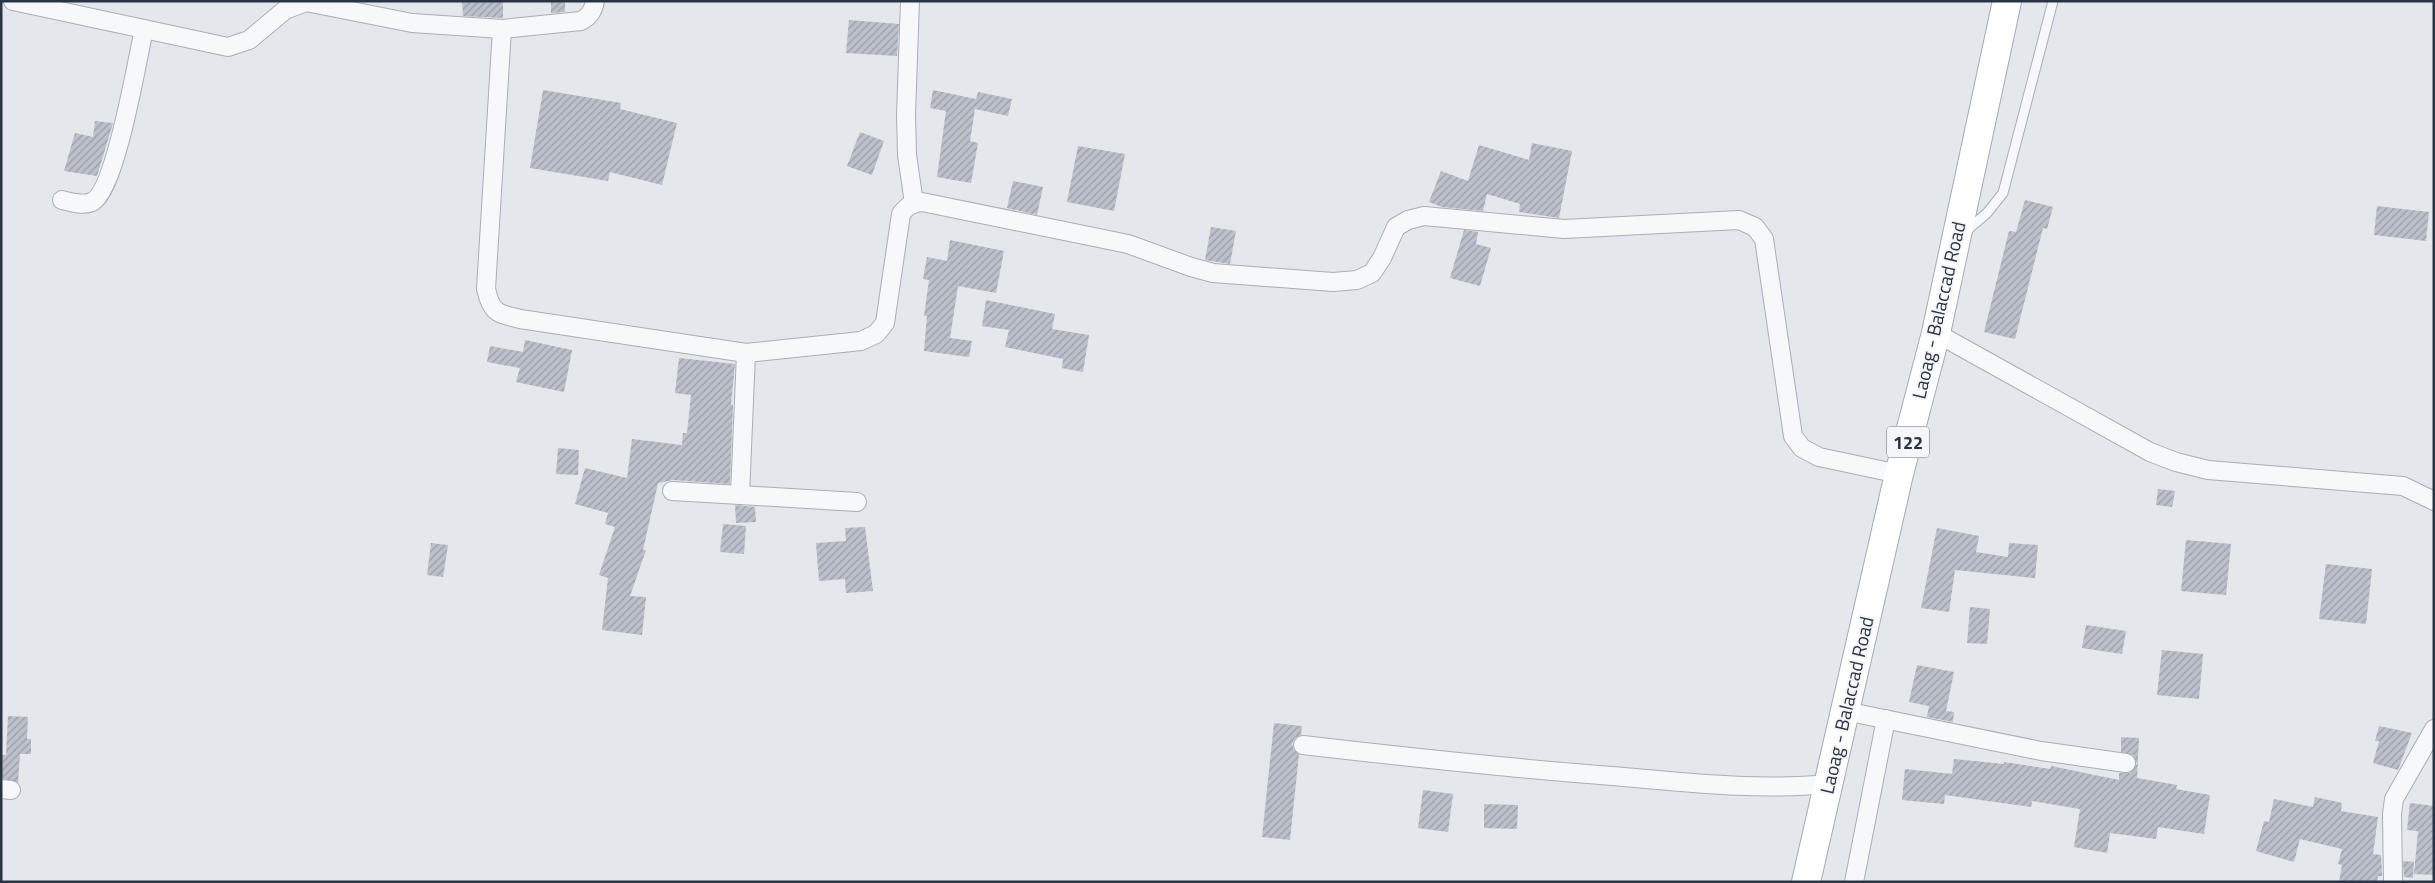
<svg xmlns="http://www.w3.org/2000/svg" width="2435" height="883" font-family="'Titillium Web',sans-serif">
	<defs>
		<pattern id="building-hatch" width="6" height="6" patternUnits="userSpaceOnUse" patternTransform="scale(1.25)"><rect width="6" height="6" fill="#bbc0ca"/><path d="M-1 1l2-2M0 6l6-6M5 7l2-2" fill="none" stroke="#989da6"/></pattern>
	</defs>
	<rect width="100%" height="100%" fill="#e4e7ec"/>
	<g fill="url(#building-hatch)">
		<polygon points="462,1 503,1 503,18 463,16"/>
		<polygon points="551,1 565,1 565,12 551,13"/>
		<polygon points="849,20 899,24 897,56 846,53"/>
		<polygon points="543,90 621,103 620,109 677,123 662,185 610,172 608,181 530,168"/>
		<polygon points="933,90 976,99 978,92 1012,99 1008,116 975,109 970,141 978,143 971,183 937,177 946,111 930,108"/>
		<polygon points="95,121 113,123 97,176 64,171 75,133 93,137"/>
		<polygon points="860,132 884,141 872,175 847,166"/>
		<polygon points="1532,143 1572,151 1559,218 1519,212 1520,204 1487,194 1483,211 1442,207 1429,202 1441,171 1468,181 1479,145 1529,160"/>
		<polygon points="1078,146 1125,154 1114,211 1067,202"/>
		<polygon points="1013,181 1043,187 1037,215 1007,208"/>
		<polygon points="2025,200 2053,207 2047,229 2043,228 2015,339 1984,332 2009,231 2016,232"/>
		<polygon points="2377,206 2429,212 2426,241 2374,235"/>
		<polygon points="1211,227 1236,231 1230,264 1205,260"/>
		<polygon points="1464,230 1478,232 1476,244 1491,248 1480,286 1450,278"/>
		<polygon points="950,240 1004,251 996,293 958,286 950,338 972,341 969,357 924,351 927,316 924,316 929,280 923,279 927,257 947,261"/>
		<polygon points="986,300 1055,314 1052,329 1089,335 1083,372 1062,368 1063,359 1005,347 1009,330 982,326"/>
		<polygon points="525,340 572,350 564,392 516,382 520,368 487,362 490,346 523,352"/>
		<polygon points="679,358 735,364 731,404 733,405 730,484 673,480 658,483 643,550 646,550 630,596 646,597 642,635 602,630 608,578 599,575 615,527 605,524 608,513 575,504 585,468 627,478 632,439 682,445 683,433 687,433 691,395 675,393"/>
		<polygon points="558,448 579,450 578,475 556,474"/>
		<polygon points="2158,489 2175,491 2172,507 2156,505"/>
		<polygon points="735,505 755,507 756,522 736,523"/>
		<polygon points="723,524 746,526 744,554 720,552"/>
		<polygon points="865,527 873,591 846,593 845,579 819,581 816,543 846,541 845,528"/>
		<polygon points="1937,528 1979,536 1976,552 2008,557 2009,543 2038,545 2035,578 1955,570 1949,612 1921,608"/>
		<polygon points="2186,540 2231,544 2226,595 2181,591"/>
		<polygon points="431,543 448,545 443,577 427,575"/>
		<polygon points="2326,564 2372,569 2366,624 2319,619"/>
		<polygon points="1970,607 1990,609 1987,644 1967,643"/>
		<polygon points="2086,625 2126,631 2122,654 2082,648"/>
		<polygon points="2162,650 2203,654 2199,699 2157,695"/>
		<polygon points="1917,665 1954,672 1946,711 1954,712 1953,722 1927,717 1929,706 1909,702"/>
		<polygon points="8,716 28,717 27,739 31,739 31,754 20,754 18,783 1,778 1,755 6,755"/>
		<polygon points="1274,723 1302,726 1301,735 1295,738 1292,744 1294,750 1299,754 1290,840 1262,837"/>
		<polygon points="2379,726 2412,733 2398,770 2373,763 2379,741 2375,741"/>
		<polygon points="2121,737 2139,738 2137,778 2177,785 2176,789 2210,795 2204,834 2158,827 2156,839 2110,833 2107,853 2074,847 2080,809 2032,801 2031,807 1945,795 1944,804 1902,800 1905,769 1952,774 1954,759 2004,764 2004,762 2050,769 2051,766 2119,780 2119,773 2130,773 2137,764 2133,755 2121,752"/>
		<polygon points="1423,790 1453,794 1448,832 1418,828"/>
		<polygon points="2315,797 2342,803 2341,811 2378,817 2373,854 2381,855 2382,876 2378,876 2377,882 2339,882 2342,865 2338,864 2342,849 2300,839 2294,862 2256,851 2264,821 2269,822 2274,799 2313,807"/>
		<polygon points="2410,803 2434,806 2434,875 2414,874 2418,831 2407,830"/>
		<polygon points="1484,804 1518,805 1517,829 1484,828"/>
		<polygon points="2403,861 2414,862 2413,878 2404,877"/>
	</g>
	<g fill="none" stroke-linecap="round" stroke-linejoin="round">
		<g stroke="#a9aeb7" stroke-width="11">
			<polyline id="service" points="1965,232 1987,213 2003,193 2053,1"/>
		</g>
		<g stroke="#a9aeb7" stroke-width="20">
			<g id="minor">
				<path d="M13,1L228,47L249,40L285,10L306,2L412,23L502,29L581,21C590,16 593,11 595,1"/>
				<polyline points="910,1 906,115 907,155 914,203"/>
				<path d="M502,29L486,289C492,314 497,313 520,319L746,353L861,341L876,334L885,323L901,214C907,206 912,203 922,202L1128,244L1191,267L1213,273L1333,282L1357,280L1372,273L1382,258L1396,227L1408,220L1424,216L1564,229L1739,220L1755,227L1764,239L1793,436L1802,448L1819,457L1899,474"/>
				<path d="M62,200C70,202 83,206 92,202C116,190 137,60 144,29"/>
				<polyline points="1936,333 2150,452 2176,462 2208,470 2403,486 2434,501"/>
				<polyline points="672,491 740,495 746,353"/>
				<polyline points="740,495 857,502"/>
				<polyline points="1845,711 2041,751 2126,763"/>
				<path d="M1303,745C1406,757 1509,768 1612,776C1684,782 1756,791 1828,784"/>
				<polyline points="1,789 11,790"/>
				<polyline points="1854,882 1886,719"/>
				<polyline points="2393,882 2392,814 2394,799 2434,729"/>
			</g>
		</g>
		<g stroke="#a3abb8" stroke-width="30">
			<polyline id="primary" points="1806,882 1899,474 1936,333 2007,1"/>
		</g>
		<use href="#service" stroke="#f7f8fa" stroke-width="9"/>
		<use href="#minor" stroke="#f7f8fa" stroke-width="18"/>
		<use href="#primary" stroke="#fff" stroke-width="28"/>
	</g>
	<g text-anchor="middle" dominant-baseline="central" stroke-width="4" stroke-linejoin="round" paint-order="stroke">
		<rect fill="#f4f6f9" stroke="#676e7b" stroke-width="1" x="1887" y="426.5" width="42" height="31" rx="4"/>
		<g font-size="18" font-weight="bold" fill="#2b3445">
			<text x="1908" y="442">122</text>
		</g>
		<g font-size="19" fill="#2b3445" stroke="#f4f6f9">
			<text transform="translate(1938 310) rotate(-77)">Laoag - Balaccad Road</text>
			<text transform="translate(1846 705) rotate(-77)">Laoag - Balaccad Road</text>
		</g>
	</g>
	<rect width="2435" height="883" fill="none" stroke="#2b3445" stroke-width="5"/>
</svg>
